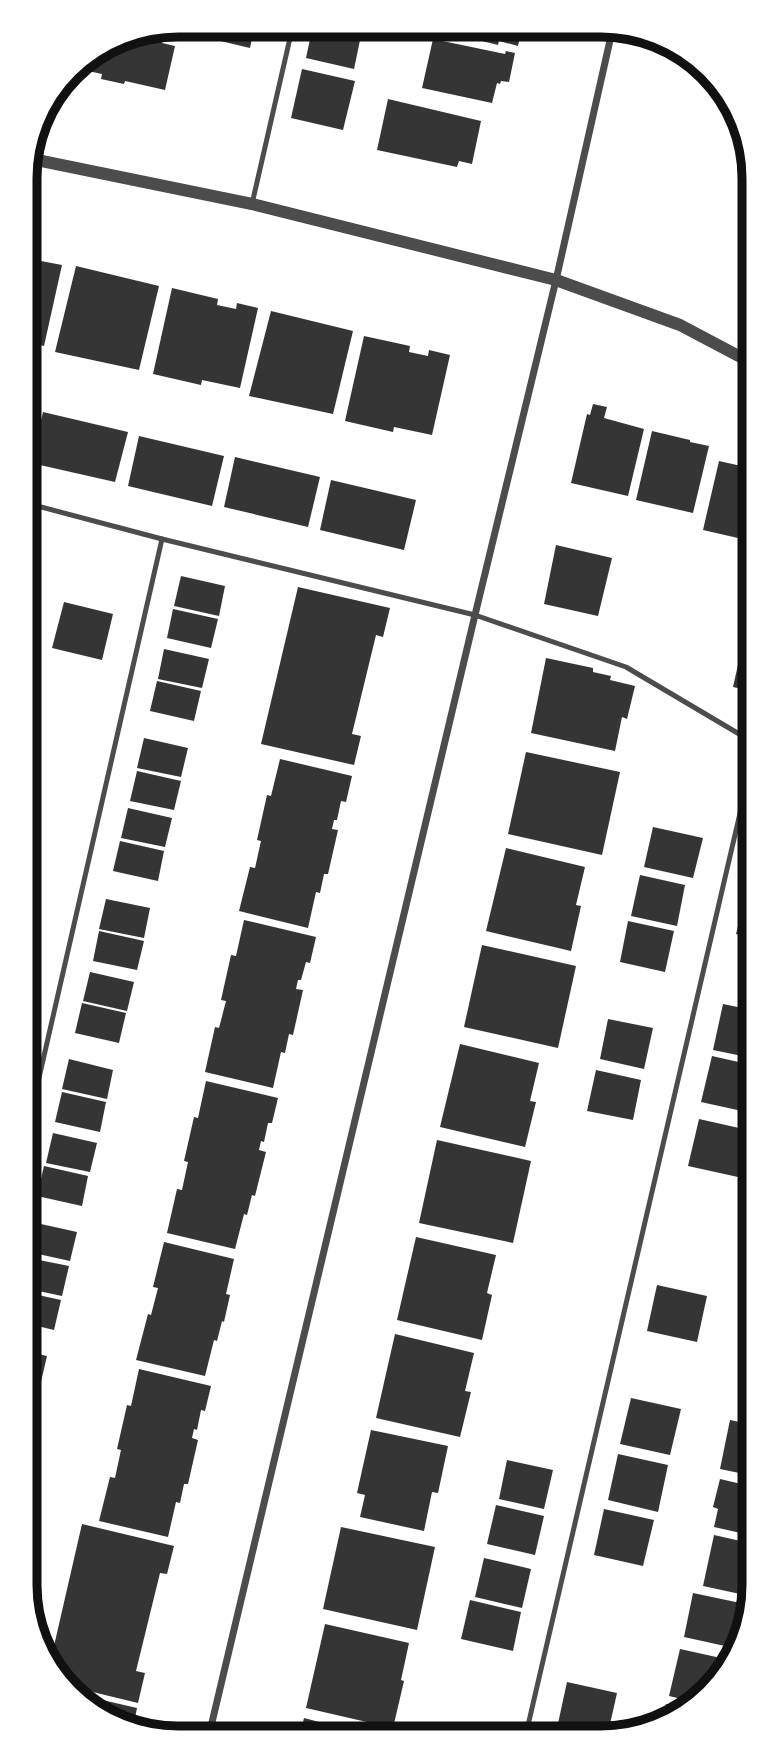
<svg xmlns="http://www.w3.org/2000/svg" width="779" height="1763" font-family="'Public Sans',sans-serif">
	<rect width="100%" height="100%" fill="#fff"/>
	<g fill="#353535">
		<polygon points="198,25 255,25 250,48 195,35"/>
		<polygon points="313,25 363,26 354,69 306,58"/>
		<polygon points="421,26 446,26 522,27 518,46 499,41 498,45"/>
		<polygon points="137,33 163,39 162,43 175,46 165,90 125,81 124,84 101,79 102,74 88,71 87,75 70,71 76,63 120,36"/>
		<polygon points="433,39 505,54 506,51 515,53 509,82 501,81 500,84 497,83 492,103 422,88"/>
		<polygon points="302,69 355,81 343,130 291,118"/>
		<polygon points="388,99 481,121 472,164 459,161 457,167 377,150"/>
		<polygon points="41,261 62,265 44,346 25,342 25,264 40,267"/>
		<polygon points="76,266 159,286 139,370 55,352"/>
		<polygon points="172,288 218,299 217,305 236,309 237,303 258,308 240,388 202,380 201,385 153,374"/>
		<polygon points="271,311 353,331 333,414 249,396"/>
		<polygon points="364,336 410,346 409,352 428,356 429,350 450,355 432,435 394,427 393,432 345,421"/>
		<polygon points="593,404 607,407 604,418 644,429 628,496 571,483 587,414 590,415"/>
		<polygon points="43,412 128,432 115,482 31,463"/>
		<polygon points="652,431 690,440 690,442 709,446 693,513 636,500"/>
		<polygon points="139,436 224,456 212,506 128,486"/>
		<polygon points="235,457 320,477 308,527 224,507"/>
		<polygon points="719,461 750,468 751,541 703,530"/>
		<polygon points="331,480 416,500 404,550 320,530"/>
		<polygon points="556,545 612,558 598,616 544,604"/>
		<polygon points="181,576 225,586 219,616 174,606"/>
		<polygon points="298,587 390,608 383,637 376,635 352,734 361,736 354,765 261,744"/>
		<polygon points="64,602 113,614 102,660 52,648"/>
		<polygon points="173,609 218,619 211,648 167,638"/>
		<polygon points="746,629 751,630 751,691 733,687"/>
		<polygon points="164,649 209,659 202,688 158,679"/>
		<polygon points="546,658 593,668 593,672 611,676 610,680 635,686 627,719 622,717 615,751 531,733"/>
		<polygon points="157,681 201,691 194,721 150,711"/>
		<polygon points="144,738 188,748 181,777 137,768"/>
		<polygon points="526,752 620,772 602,855 508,834"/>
		<polygon points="280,759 352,776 346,802 341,801 337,820 334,820 332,829 338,830 328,874 324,874 320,893 316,892 308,928 239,911 250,867 255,868 261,841 257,840 267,795 271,796"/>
		<polygon points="137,771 181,781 174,810 130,801"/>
		<polygon points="128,808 172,818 165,847 121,838"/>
		<polygon points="653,827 703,838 693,878 644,867"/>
		<polygon points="120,841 164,851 158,881 113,871"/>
		<polygon points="506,848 585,867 576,905 581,906 571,951 486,931"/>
		<polygon points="640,875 685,885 677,926 631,916"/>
		<polygon points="748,888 752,889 752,938 736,934"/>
		<polygon points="106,899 150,908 144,938 99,929"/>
		<polygon points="244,920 316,937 310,963 306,962 301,980 298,980 296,989 303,990 293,1035 289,1034 285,1053 281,1052 273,1088 205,1072 215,1027 219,1028 226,1001 221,1000 231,955 236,956"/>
		<polygon points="628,921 674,931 665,972 620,962"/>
		<polygon points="99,931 144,941 137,970 93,961"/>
		<polygon points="482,945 576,966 558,1048 464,1027"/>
		<polygon points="90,972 134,982 127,1011 83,1001"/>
		<polygon points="82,1003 126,1013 119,1043 75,1033"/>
		<polygon points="723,1004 752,1010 752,1058 713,1050"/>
		<polygon points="608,1019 653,1028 644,1069 600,1059"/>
		<polygon points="460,1044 539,1063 530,1101 536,1102 525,1147 440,1127"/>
		<polygon points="712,1056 752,1065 752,1106 751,1113 701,1102"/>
		<polygon points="69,1059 113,1070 107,1099 62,1089"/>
		<polygon points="596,1070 641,1080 633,1120 587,1111"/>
		<polygon points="206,1081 278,1098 272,1123 268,1123 264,1142 261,1141 259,1150 266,1152 255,1196 252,1195 247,1215 244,1214 235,1249 167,1233 177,1189 182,1190 188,1162 184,1161 194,1117 198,1118"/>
		<polygon points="62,1092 106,1102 100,1132 55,1122"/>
		<polygon points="699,1119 748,1130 738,1177 688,1166"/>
		<polygon points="53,1133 97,1143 90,1172 46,1163"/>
		<polygon points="437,1140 531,1161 513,1243 419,1223"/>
		<polygon points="44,1166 88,1176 82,1206 37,1196"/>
		<polygon points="32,1222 77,1232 70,1261 29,1252 29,1238"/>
		<polygon points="416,1237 496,1255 487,1293 492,1295 482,1340 397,1320"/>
		<polygon points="164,1242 234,1259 226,1294 230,1295 224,1322 222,1321 217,1341 214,1340 205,1376 136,1360 148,1314 151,1315 158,1288 153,1287"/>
		<polygon points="29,1258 69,1266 62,1296 29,1289"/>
		<polygon points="657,1285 707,1296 697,1342 647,1331"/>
		<polygon points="29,1293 61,1300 54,1330 29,1324"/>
		<polygon points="395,1334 474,1353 465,1391 471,1392 460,1437 376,1418"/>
		<polygon points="752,1335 753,1335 753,1355 748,1354"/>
		<polygon points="29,1352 47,1356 40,1386 29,1384"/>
		<polygon points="139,1369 211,1386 205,1411 201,1410 197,1430 194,1429 192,1438 198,1440 188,1484 184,1484 180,1503 176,1502 168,1537 99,1521 110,1477 115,1478 121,1450 117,1449 127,1405 131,1406"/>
		<polygon points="752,1377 753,1378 754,1414 744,1412"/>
		<polygon points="29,1387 40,1390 33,1419 29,1418"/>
		<polygon points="631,1398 681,1409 670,1455 620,1444"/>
		<polygon points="730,1420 754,1425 754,1476 720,1469"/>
		<polygon points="371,1430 448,1446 438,1493 432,1492 424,1531 360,1517 365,1495 357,1493"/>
		<polygon points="618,1454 668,1465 658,1512 608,1500"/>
		<polygon points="507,1460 553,1470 544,1509 499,1499"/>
		<polygon points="720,1479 754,1487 754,1536 714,1527 718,1509 713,1507"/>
		<polygon points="496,1505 544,1516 535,1555 487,1544"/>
		<polygon points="604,1509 654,1520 643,1566 594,1555"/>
		<polygon points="82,1524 174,1546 167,1574 160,1573 136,1671 145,1673 138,1703 68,1686 51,1659"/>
		<polygon points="341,1527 435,1547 417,1630 323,1609"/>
		<polygon points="714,1535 754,1544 754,1597 703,1586"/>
		<polygon points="484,1558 531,1569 522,1608 475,1597"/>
		<polygon points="693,1593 750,1605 734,1648 684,1637"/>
		<polygon points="470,1600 521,1612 513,1651 461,1639"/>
		<polygon points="325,1624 409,1643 401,1680 404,1681 393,1728 306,1708"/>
		<polygon points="680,1649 730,1660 723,1679 690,1701 669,1696"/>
		<polygon points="567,1682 617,1693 608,1733 580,1733 557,1728"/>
		<polygon points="72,1693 137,1708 133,1728 76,1700"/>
		<polygon points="666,1704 680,1707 663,1719"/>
		<polygon points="304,1718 365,1734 365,1735 300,1735"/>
	</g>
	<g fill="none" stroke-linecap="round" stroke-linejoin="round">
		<g stroke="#4c4c4c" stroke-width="5">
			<polyline points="252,204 293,25"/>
			<polyline points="26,503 162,539 475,615 626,667 751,741"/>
			<polyline points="28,1126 162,539"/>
			<polyline points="526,1734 751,766"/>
		</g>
		<polyline stroke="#4c4c4c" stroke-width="7" points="209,1735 475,615 556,280 613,27"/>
		<polyline stroke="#4c4c4c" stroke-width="12" points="27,158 252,204 556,280 680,325 750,362"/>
	</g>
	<path d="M0 0H779V1763H0ZM178 37H601A141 141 0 0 1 742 178V1585A141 141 0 0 1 601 1726H178A141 141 0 0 1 37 1585V178A141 141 0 0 1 178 37Z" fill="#fff" fill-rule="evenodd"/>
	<path fill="none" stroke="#111" stroke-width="9" d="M178 37H601A141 141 0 0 1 742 178V1585A141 141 0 0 1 601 1726H178A141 141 0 0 1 37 1585V178A141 141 0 0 1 178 37Z"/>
</svg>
